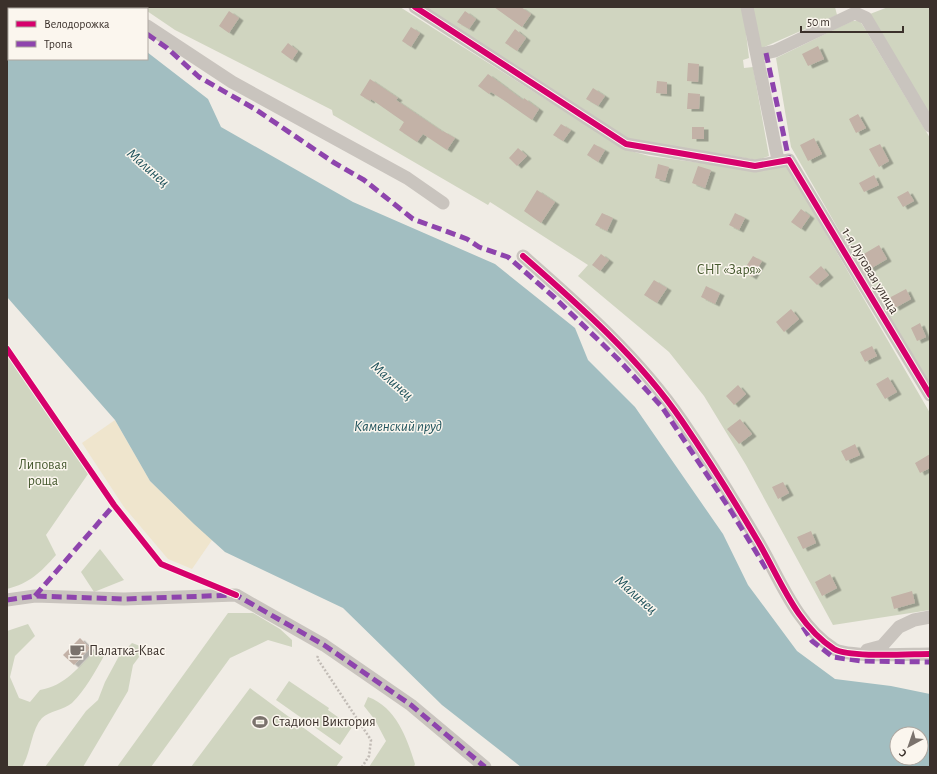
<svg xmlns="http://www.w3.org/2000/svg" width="937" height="774" viewBox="0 0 937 774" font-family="'Alegreya Sans',sans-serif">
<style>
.green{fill:#d0d5c0}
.sand{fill:#efe5cd}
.water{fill:#a2bec1;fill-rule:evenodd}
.building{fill:#c3b2a7;filter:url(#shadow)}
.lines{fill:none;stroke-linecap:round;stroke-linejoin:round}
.path{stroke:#c2bcb6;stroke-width:2.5;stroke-dasharray:2 2;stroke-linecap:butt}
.minor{stroke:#c9c4be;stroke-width:13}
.quiet{stroke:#8e44ad;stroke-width:5;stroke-dasharray:10 5;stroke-linecap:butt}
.cycleway-casing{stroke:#fbf6ee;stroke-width:8}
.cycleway{stroke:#d6006c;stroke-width:6}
.labels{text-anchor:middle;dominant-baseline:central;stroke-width:3;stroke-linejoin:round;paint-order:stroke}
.park-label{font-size:14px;fill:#46592f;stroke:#fbf6ee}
.street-label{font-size:14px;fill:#3b312b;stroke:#fbf6ee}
.poi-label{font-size:14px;fill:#3b312b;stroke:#fbf6ee;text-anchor:start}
.water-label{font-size:15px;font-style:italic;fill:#20535c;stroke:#fbf6ee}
</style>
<defs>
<filter id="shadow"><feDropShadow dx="4.5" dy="2.5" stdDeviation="0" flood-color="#0004"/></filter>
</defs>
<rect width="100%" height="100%" fill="#f0ece5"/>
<path class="green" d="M141 7H400L624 149 649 156 754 170 785 163 930 413V610L833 625 746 465 704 396 669 352 578 276 588 265 490 202 488 205 333 115 332 110 175 30 147 11V9Z
M424 7H743L749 58 743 60 744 68 753 67 769 156 758 160 626 139Z
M751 7H835L837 15 760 49Z
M888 7H930V117L870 14Z
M852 21H860L865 29 930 138V388L791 147 776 58Z
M7 355 88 474 46 535 56 555C40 573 30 583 7 589Z
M100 549 124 580 94 592 81 572Z
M228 613H253L280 629 292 640V647L268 640 230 658 151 767H117Z
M28 624 35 636 15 656 10 677 19 698 30 702 40 690C65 686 79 667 96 649L104 656C95 672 85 690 72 703 64 710 49 711 42 718 31 730 31 753 22 767H7V631Z
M132 643 140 646 139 657 133 665 128 691 83 767H45L86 711 98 700 105 682 119 656Z
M289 681 329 708 328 710 352 727 340 745 276 700Z
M250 688 343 757 336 767H191Z
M368 697C396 707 407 738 415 764L414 767H369L386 741 375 720 364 706Z"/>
<path class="sand" d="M115 420 150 481 212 540 192 569 168 559 124 507 82 443Z"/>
<path class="water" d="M7 7H87L90 9H9V59H147V52L208 99 221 127 353 202 495 264 575 328 588 360 635 407 723 534 748 585 797 651 835 679 891 686 930 694V767H521L442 705 343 608 225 552 194 524 150 481 115 420 7 297ZM897 734H921V758H897Z"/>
<path class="building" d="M494 7H521L531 14 522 27Z
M229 11 239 18 229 33 219 26Z
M465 11 476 19 469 29 457 22Z
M411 27 420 33 411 47 402 41Z
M515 29 526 38 517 51 505 43Z
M288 43 298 51 292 60 281 52Z
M818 46 824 59 808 66 802 54Z
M688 63 699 64 698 82 687 81Z
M488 74 523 100 524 98 539 109 532 120 502 99 491 92 489 94 478 86Z
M370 79 398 98 396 100 443 132V131L455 138 447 150 423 134 417 142 399 130 404 122 371 99 370 101 360 95Z
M657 81 667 82V94L656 93Z
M593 88 605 96 598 106 586 99Z
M688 93 700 94 699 109H687Z
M858 114 866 128 856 133 849 119Z
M561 124 571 130 563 141 553 135Z
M692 127H704V139H692Z
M814 138 822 154 808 161 800 145Z
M594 144 605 150 598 162 587 155Z
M880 144 889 161 879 167 869 149Z
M518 148 527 156 517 166 509 158Z
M658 164 669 167 665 181 655 178Z
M698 166 711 170 705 188 692 183Z
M874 175 879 185 864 192 859 183Z
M537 190 555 202 541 223 524 211Z
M908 191 914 201 903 207 897 197Z
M801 209 810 216 801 229 791 222Z
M602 213 613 218 607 231 595 225Z
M735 213 745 218 739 230 729 225Z
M879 245 887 259 870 269 862 255Z
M601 254 609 260 600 271 592 265Z
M753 256 762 261 752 277 743 271Z
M821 266 829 275 817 285 809 277Z
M654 280 667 288 657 303 644 295Z
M706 286 720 293 715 304 701 297Z
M906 289 911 299 895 308 889 298Z
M791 309 799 319 784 332 776 322Z
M920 323 926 337 917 341 911 328Z
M872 346 877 356 865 362 860 352Z
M888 377 897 392 885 399 876 384Z
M738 385 746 394 734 405 726 396Z
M740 419 752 434 739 444 727 429Z
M855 444 860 455 846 461 841 451Z
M930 454V468L920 473 915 463Z
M783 482 789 493 778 499 772 487Z
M811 531 816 543 803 549 797 537Z
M830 574 837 588 822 596 815 582Z
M912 591 915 603 894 609 891 597Z
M80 638 90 648 74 665 63 655Z"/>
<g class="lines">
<path class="path" d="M318 656 317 658 371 740 369 756 362 767"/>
<path class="minor" d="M119 7 122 9
M415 7 626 144 755 166 789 160 930 395
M747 7 778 160
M147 26 232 82 407 178 443 203
M757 55 775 51 855 13 866 18 930 126
M523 256C580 306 639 358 682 421 708 459 733 499 756 538 779 576 795 624 834 649 849 658 910 654 930 654
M7 600 35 596 124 599 236 595 324 645 411 705 485 767
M867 650 882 646 899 627 914 620 930 617"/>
<path class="quiet" d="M112 7 114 9
M147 34 167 48 199 77 255 109 333 162 364 180 413 219 467 239 479 247 508 257 555 298 618 359 662 407 731 511 767 570
M766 53 789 160
M35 596 114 505
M7 600 35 596 124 599 236 595 324 645 411 705 485 767
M803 627 812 641 833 657 861 661 930 662"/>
<g class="cycleway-casing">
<path id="cycleway" d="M415 7 626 144 755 166 789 160 930 395
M523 256C580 306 639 358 682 421 708 459 733 499 756 538 779 576 795 624 834 649 849 658 910 654 930 654
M7 349 114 505 161 564 236 595"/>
</g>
<use href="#cycleway" class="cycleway"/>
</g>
<defs>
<g id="cafe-bare" transform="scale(1.2)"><path d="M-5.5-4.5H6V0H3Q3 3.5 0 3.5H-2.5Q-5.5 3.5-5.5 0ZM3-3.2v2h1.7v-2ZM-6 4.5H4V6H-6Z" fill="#7a726c" stroke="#fbf6ee" stroke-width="2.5" paint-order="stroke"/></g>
<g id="stadium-bare" transform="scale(1.2)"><path d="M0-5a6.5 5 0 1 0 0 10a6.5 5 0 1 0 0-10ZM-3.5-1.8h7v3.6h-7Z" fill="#7a726c" stroke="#fbf6ee" stroke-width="2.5" paint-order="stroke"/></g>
</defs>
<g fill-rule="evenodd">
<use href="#cafe-bare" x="77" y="651"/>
<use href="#stadium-bare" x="260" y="722"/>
</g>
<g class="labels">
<g class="park-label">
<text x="729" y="270">СНТ «Заря»</text>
<text x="43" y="465">Липовая<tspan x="43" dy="16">роща</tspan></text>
</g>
<g class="street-label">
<text transform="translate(870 271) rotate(59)">1-я Луговая улица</text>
</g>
<g class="poi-label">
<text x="89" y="651">Палатка-Квас</text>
<text x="272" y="722">Стадион Виктория</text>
</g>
<g class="water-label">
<text transform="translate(148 168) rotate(41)">Малинец</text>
<text transform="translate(392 381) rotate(41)">Малинец</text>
<text x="398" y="426">Каменский пруд</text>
<text transform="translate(636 595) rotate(41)">Малинец</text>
</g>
</g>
<rect width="937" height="774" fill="none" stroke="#3b312b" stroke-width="16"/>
<rect x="8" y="8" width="140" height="52" fill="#fbf6ee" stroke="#aea7a0"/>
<rect x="16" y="21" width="20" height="6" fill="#d6006c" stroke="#aea7a0"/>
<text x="44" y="28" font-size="12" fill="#3b312b">Велодорожка</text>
<rect x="16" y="41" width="20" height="6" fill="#8e44ad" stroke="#aea7a0"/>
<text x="44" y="48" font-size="12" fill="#3b312b">Тропа</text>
<g transform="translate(909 746) rotate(220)"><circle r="19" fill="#fbf6ee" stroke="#aea7a0"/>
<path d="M0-3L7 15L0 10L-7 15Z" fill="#7a726c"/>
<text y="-6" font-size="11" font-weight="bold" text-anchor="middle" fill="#3b312b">С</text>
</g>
<path d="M801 26v6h102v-6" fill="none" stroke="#3b312b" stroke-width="2"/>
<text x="807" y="26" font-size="12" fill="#3b312b" stroke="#fbf6ee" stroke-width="3" paint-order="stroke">50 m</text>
</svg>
